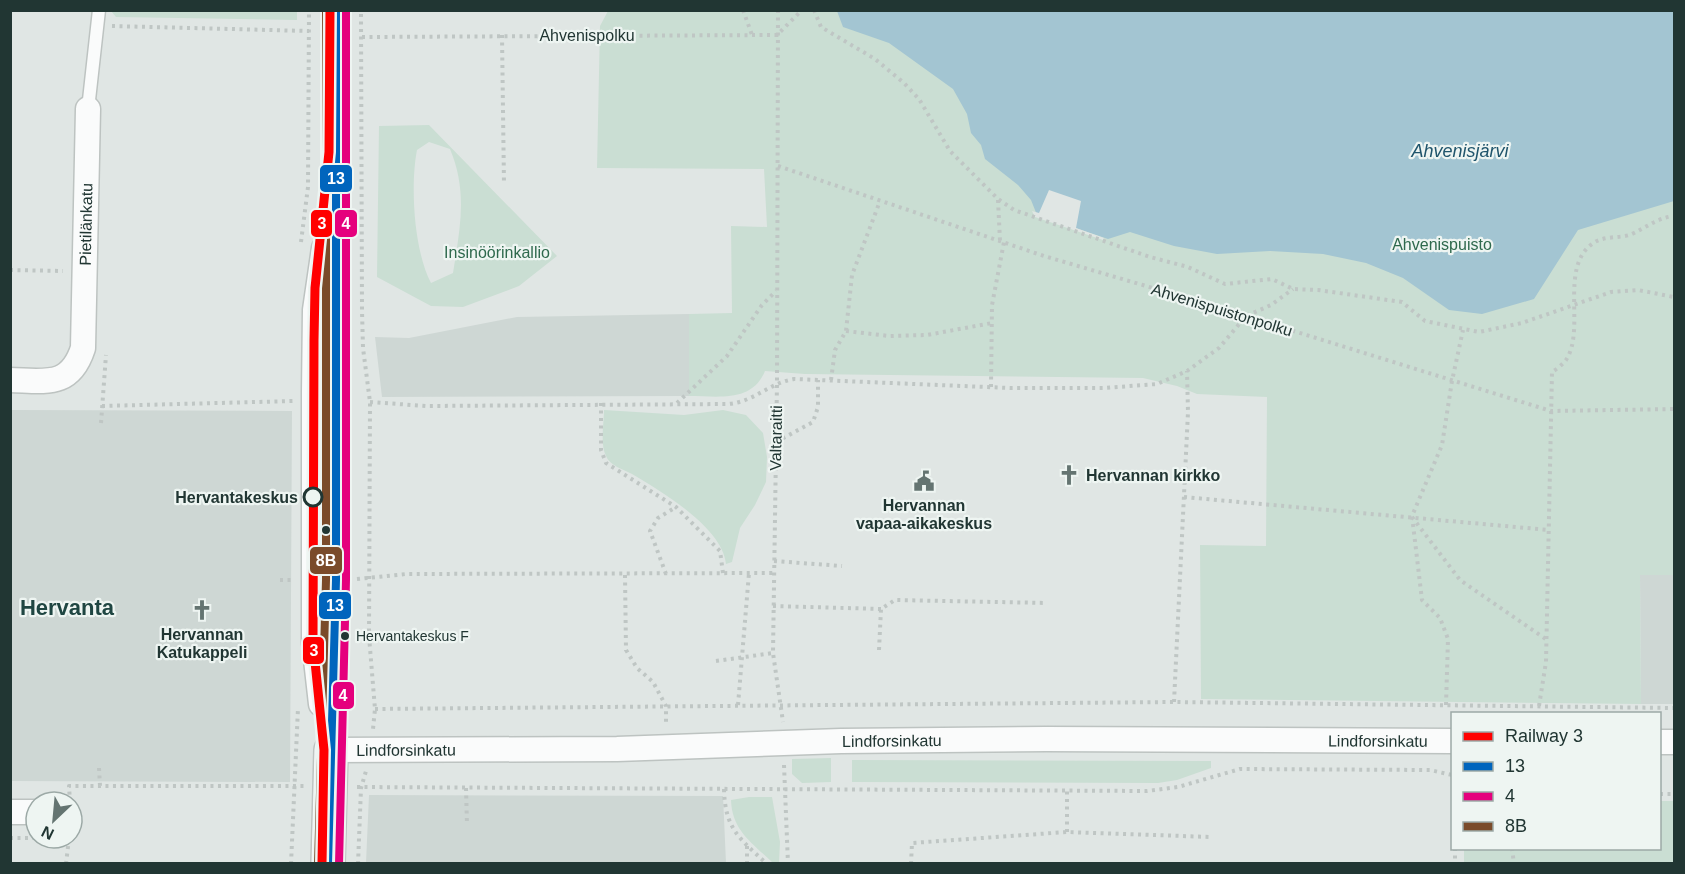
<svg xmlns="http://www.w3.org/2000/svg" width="1685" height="874" viewBox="0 0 1685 874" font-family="Arial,sans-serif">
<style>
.built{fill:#ced7d4}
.green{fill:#caded3;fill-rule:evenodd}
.water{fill:#a3c5d2}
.pier{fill:#e0e6e4}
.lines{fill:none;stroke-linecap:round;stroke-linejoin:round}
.lane-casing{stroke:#bdc3c1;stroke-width:15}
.street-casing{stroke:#bdc3c1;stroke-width:27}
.secondary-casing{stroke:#bdc3c1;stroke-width:36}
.path{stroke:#bfc6c4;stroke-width:4;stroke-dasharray:3 4.5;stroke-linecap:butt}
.lane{stroke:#fafbfb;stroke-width:12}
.street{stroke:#fafbfb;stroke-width:24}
.secondary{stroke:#fafbfb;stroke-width:33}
.bus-1-casing{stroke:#eef5f2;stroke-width:12}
.bus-2-casing{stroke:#eef5f2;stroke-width:12}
.bus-3-casing{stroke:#eef5f2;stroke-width:12}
.bus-1{stroke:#0065bd;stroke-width:8}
.bus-2{stroke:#e5007d;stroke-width:8}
.bus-3{stroke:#7a4b2a;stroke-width:8}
.rail-1-casing{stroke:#eef5f2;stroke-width:14}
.rail-1{stroke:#f00;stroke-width:9}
.stop-dot{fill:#eef5f2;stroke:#213633;stroke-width:3}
.bus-dot{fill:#213633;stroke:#eef5f2;stroke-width:2}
.labels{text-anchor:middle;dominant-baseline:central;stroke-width:4.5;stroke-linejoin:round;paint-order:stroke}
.bus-label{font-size:14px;fill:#213633;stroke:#eef5f2;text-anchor:start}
.street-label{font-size:16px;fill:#213633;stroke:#eef5f2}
.park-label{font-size:16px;fill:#2e694d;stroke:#eef5f2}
.poi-label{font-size:16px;font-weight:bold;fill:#213633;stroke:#eef5f2}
.stop-label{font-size:16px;font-weight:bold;fill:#213633;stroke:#eef5f2;text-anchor:end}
.water-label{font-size:18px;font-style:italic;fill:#20556c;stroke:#eef5f2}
.district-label{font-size:22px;font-weight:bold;fill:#1f4642;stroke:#eef5f2}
.line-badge{stroke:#eef5f2;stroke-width:2}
.badge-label{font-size:16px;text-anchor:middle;font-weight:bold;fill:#fff}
</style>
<rect width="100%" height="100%" fill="#e0e6e4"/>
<path class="built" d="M689 314V396L382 397 375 337 409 338 517 317Z
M11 410 292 411 290 782 11 781Z
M1640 575H1674V704H1641Z
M369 795 723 796 726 863H366Z"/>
<path class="green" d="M111 11H297V20L116 17Z
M608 11H1674V575H1640L1641 704 1201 699 1200 545 1266 546 1267 397 1197 394 1177 386 1143 378 805 374 765 371C752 403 718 396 689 396V314L732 313 731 226 767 227 764 169 597 168 600 26Z
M429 125 557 256 519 286 463 307 431 306 377 277 379 126ZM429 142 450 149C468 192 460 228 453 273L431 283C414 251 410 186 417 150Z
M604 410 684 415 723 410 746 415 763 433 767 457 766 482 755 505 740 528 732 562 726 564C723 528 661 491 632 474 623 469 610 466 606 456 600 445 604 423 604 410Z
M831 758V782L802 783 792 774V759Z
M852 760 1211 761V768L1177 780 1158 783 852 782Z
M749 797H772L780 842 779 863 772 862C751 842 732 830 731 800Z
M1660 801H1674V863H1464V849L1660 848Z"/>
<path class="water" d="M837 11H1674V201L1578 230 1534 299 1482 314 1449 310 1403 278 1366 263 1323 254 1270 251 1217 254 1174 246 1130 232 1108 239 1037 215 1031 200 1018 185 985 159 981 145 971 133 967 114 953 89 889 43 843 27Z"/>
<path class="pier" d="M1049 190 1081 201 1076 228 1104 238 1103 240 1035 217 1032 211 1039 213Z"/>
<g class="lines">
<g class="lane-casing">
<path id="lane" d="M88 109 99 10"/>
</g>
<g class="street-casing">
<g id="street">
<path id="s1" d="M10 380C46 381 70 388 83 348L88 109"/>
<path d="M321 704 314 642V392L315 310 324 248"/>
<path d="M1660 742H1674"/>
<path id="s2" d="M331 750 617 749 841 741 1046 739 1452 741"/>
<path d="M331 750 336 533V10"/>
<path d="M10 812H36"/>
</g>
</g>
<g class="secondary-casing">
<path id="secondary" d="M328 864 331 750"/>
</g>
<path class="path" d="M743 10 752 35
M778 10 777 382 773 653 783 722
M814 10 821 27 875 59 904 83 919 99 950 151 998 199 1014 210 1150 257 1188 267 1225 284 1272 279 1293 289 1318 290 1402 302 1425 321 1479 332 1522 323 1611 292 1638 290 1674 297
M361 14 362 311 363 348 370 402 369 636 375 709 373 729
M112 26 309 31
M502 35 504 185
M362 37 777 35 802 10
M778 166 1044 256 1197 301 1551 411 1674 409
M998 200 1000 241
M301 242 308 187 309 10
M10 270 63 271
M846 331 889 336 927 335 992 323
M831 380 835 350 846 331 852 275 880 201
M991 387 992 305 1004 242
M370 402 426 406 728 404C754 402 769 383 794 379L1010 388H1104L1157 384 1187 371 1219 348 1246 316 1271 305 1293 289
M601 403V450L606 463 676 507 720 551 723 573
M677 403 727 356 762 305 776 291
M102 406 294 401
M101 423 106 355
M776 442 813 422 818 407V380
M1184 497 1549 530
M1412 517 1460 580 1547 640
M774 561 842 566
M666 574 650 531 658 518 676 507
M625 575 626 650 637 668 653 682 666 706V725
M357 579 406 574 773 573
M280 580H293
M773 606 881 609
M879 650 881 609 895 600 1047 603
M716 661 773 653
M1174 702 1188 412 1187 371
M738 705 749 573
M1446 705 1448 639 1440 618 1422 600 1412 516 1442 445 1452 381 1463 330
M1539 706 1546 662 1552 372C1557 369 1563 364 1566 360 1586 330 1559 268 1592 244 1603 235 1620 239 1632 234 1647 227 1657 218 1674 216
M375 709 1174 702 1674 708
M784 765 788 864
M99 768 100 786
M357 787 1147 791 1178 787 1240 769 1430 770 1452 775
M466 788 467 825
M724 789C725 829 739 838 767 864
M1660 794H1674
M70 802 69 786H304
M1067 832V791
M10 838H36
M1455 848V864
M1512 848 1514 864
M66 864 69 838
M291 864 298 708
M358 864 361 788 366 771
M747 864V846
M911 864 912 843 1067 832 1211 837"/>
<use href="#lane" class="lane"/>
<use href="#street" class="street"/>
<use href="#secondary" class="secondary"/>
<g class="bus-1-casing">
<path id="bus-1" d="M328 864 336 580V10"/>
</g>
<g class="bus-2-casing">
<path id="bus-2" d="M339 864 346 580V10"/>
</g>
<g class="bus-3-casing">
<path id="bus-3" d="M318 864 326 580V10"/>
</g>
<use href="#bus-1" class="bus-1"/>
<use href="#bus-2" class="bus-2"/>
<use href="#bus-3" class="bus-3"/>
<g class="rail-1-casing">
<path id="rail-1" d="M322 864 324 750 313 642 314 340 315 288 329 152 330 10"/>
</g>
<use href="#rail-1" class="rail-1"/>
</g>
<defs>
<g id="church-bare" transform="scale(1.62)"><path d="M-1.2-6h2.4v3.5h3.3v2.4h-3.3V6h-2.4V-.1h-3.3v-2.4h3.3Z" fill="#647471" stroke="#eef5f2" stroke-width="2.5" paint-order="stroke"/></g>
<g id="civic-bare" transform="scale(1.62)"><path d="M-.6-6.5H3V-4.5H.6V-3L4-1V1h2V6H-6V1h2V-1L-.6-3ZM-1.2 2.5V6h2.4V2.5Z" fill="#647471" stroke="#eef5f2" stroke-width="2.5" paint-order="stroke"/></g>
</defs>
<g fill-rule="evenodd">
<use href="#church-bare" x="1069" y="475"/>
<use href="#civic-bare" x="924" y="481"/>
<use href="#church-bare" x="202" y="610"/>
</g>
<circle class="stop-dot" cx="313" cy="497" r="9"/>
<g class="bus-dot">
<circle cx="326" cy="530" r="5"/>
<circle cx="345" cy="636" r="5"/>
</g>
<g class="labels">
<g class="bus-label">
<text x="356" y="636">Hervantakeskus F</text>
</g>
<g class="street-label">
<text x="587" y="35">Ahvenispolku</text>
<text stroke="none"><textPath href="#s1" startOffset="213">Pietilänkatu</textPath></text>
<text transform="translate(1222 310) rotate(17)">Ahvenispuistonpolku</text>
<text transform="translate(776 438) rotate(-89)">Valtaraitti</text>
<text stroke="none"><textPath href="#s2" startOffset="561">Lindforsinkatu</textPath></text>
<text stroke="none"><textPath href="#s2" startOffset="1047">Lindforsinkatu</textPath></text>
<text stroke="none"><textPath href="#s2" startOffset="75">Lindforsinkatu</textPath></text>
</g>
<g class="park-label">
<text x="1442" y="244">Ahvenispuisto</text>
<text x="497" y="252">Insinöörinkallio</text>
</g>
<g class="poi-label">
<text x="1086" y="475" text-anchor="start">Hervannan kirkko</text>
<text x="924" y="505">Hervannan<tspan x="924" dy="18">vapaa-aikakeskus</tspan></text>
<text x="202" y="634">Hervannan<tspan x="202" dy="18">Katukappeli</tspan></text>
</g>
<g class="stop-label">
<text x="298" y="497">Hervantakeskus</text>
</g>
<g class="water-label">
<text x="1460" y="151">Ahvenisjärvi</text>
</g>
<g class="district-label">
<text x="67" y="607">Hervanta</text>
</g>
</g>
<g class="line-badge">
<rect x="319" y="164" width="34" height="29" rx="6" fill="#0065bd"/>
<rect x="310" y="209" width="23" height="29" rx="6" fill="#f00"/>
<rect x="334" y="209" width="24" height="29" rx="6" fill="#e5007d"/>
<rect x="309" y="546" width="34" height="29" rx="6" fill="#7a4b2a"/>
<rect x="318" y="591" width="34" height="29" rx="6" fill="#0065bd"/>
<rect x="302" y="636" width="23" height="29" rx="6" fill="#f00"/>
<rect x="332" y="681" width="23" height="29" rx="6" fill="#e5007d"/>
</g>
<g class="badge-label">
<text x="336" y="184">13</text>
<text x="322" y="229">3</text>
<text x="346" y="229">4</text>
<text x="326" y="566">8B</text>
<text x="335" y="611">13</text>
<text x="314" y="656">3</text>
<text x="343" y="701">4</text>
</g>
<rect width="1685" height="874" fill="none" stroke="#213633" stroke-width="24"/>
<rect x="1451" y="712" width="210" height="138" fill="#eef5f2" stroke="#9ca9a6" stroke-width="1.5"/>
<rect x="1463" y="732" width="30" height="9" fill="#ff0000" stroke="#9ca9a6" stroke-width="1.5"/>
<text x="1505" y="742" font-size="18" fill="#213633">Railway 3</text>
<rect x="1463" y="762" width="30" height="9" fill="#0065bd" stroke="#9ca9a6" stroke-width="1.5"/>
<text x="1505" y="772" font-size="18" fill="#213633">13</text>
<rect x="1463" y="792" width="30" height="9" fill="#e5007d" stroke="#9ca9a6" stroke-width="1.5"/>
<text x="1505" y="802" font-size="18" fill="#213633">4</text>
<rect x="1463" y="822" width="30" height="9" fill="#7a4b2a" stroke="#9ca9a6" stroke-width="1.5"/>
<text x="1505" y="832" font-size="18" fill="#213633">8B</text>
<g transform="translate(54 820) rotate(206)"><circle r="28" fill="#eef5f2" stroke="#9ca9a6" stroke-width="1.5"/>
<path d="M0-4.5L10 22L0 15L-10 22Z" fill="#647471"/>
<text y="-9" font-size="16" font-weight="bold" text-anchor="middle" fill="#213633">N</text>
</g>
</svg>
